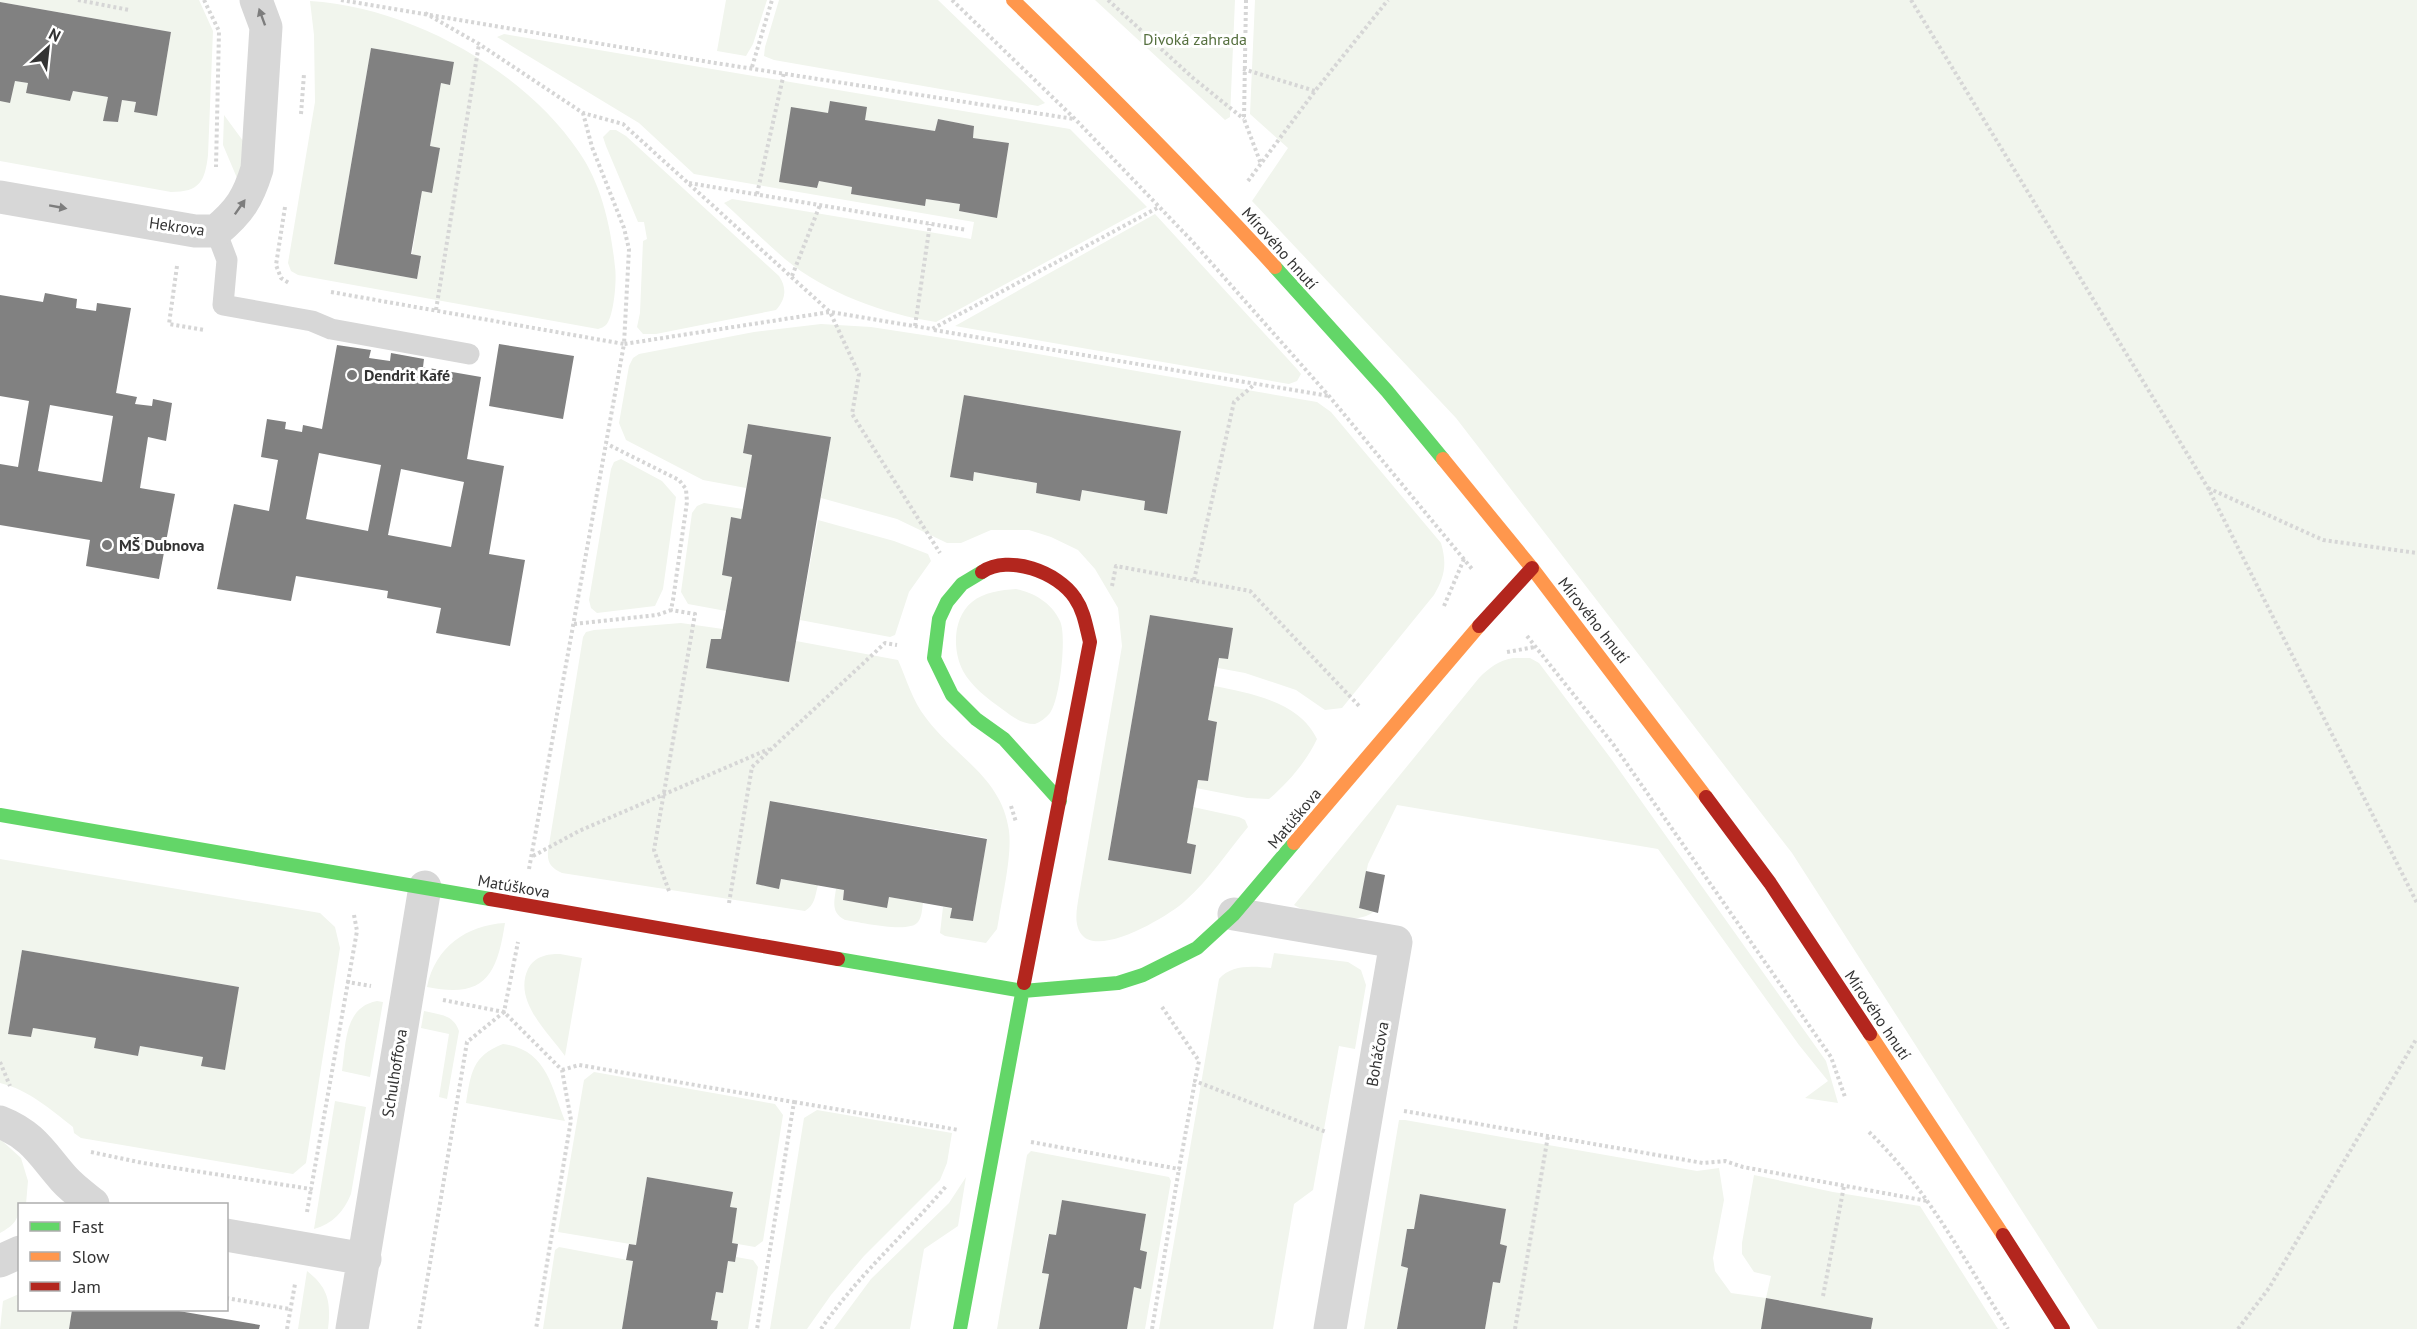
<svg xmlns="http://www.w3.org/2000/svg" width="2417" height="1329" viewBox="0 0 2417 1329" font-family="'PT Sans',sans-serif">
<style>
.green{fill:#f1f5ed;fill-rule:evenodd}
.building{fill:#818181;fill-rule:evenodd}
.lines{fill:none;stroke-linecap:round;stroke-linejoin:round}
.path{stroke:#d6d6d6;stroke-width:4;stroke-dasharray:3 3;stroke-linecap:butt}
.lane{stroke:#d7d7d7;stroke-width:21}
.street{stroke:#d7d7d7;stroke-width:33}
.fast{stroke:#63d668;stroke-width:14}
.slow{stroke:#ff974d;stroke-width:14}
.jam{stroke:#b3261e;stroke-width:14}
.oneway{fill:#7d7d7d}
.poi-dot{fill:#7a7a7a;stroke:#fff;stroke-width:2}
.labels{text-anchor:middle;dominant-baseline:central;stroke-width:6;stroke-linejoin:round;paint-order:stroke}
.park-label{font-size:16px;fill:#56703f;stroke:#fff}
.street-label{font-size:16px;fill:#333;stroke:#fff}
.poi-label{font-size:16px;font-weight:bold;fill:#333;stroke:#fff;text-anchor:start}
</style>
<rect width="100%" height="100%" fill="#fff"/>
<path class="green" d="M0 0H199L213 31 208 155C205 181 200 192 171 192L0 161V101L15 81 28 83 70 101 73 91 108 97 104 121 118 122 122 100 136 102 134 111 157 116 171 32 0 2Z
M726 0H767L753 44 746 56 717 51Z
M779 0H938L1045 103 1038 106 774 60 764 56 765 47Z
M1095 0H1235L1230 117 1225 120Z
M1255 0H2417V1329H2098L1792 853 1456 418 1252 201 1288 148 1250 114Z
M310 1C409 7 523 69 579 152 602 185 611 228 615 267 617 279 614 317 606 325 604 327 601 328 598 329L298 275 291 271 288 263 315 102 314 35ZM371 48 454 62 450 85 441 83 430 146 431 193 422 191 412 254 421 257 417 279 334 264Z
M504 34 1070 129 1147 207 936 322C884 314 826 293 785 259 764 241 744 221 724 203L732 199 971 239 974 222 694 174 639 123 497 37ZM830 101 865 120 935 131 938 119 974 126 973 138 1009 144 996 218 959 211 960 204 926 199 925 206 851 194 852 187 819 181 817 188 779 182 828 113Z
M224 115 249 149 237 178 223 145Z
M610 130H616L626 136 779 276C787 288 786 299 776 310L656 334H643L637 327 640 313 643 241 647 239 644 222H638L606 146 603 137Z
M1155 214 1297 369 1301 374 1297 381 1289 384 955 326Z
M821 324 871 327 956 340 1317 402 1331 412 1441 543C1447 564 1445 576 1434 595L1342 708 1325 710 1296 690 1245 673 1218 668 1219 658 1228 659 1233 628 1150 615 1108 860 1191 874 1196 845 1187 843 1193 807 1239 817 1245 820 1248 827C1228 851 1209 880 1185 901 1169 916 1100 957 1082 935 1073 924 1077 908 1079 895L1122 646 1118 608 1095 569 1078 550 1051 537 1029 530H991L961 543H947L897 519 821 498 831 437 748 424 743 453 752 455 746 488 703 480 626 440 619 423 629 366 633 358 639 354 754 332ZM965 395 1181 431 1167 514 1144 510 1145 501 1082 490 1080 501 1036 493 1037 483 974 472 972 481 950 477Z
M621 459 662 481 676 497 663 589 655 606 597 613 591 608 589 600 611 469 614 462Z
M704 503 743 509 741 519 731 517 723 575 732 577 726 611 688 604 681 592 692 513 697 506Z
M818 520 894 541 928 554 931 561 909 592 895 635 890 637 800 620Z
M1016 589C1034 593 1051 602 1060 621 1067 635 1060 700 1050 713 1046 718 1040 722 1035 724 1021 724 1013 717 1002 709 988 699 971 686 963 671 952 650 953 617 972 602 984 592 1001 590 1016 589Z
M681 623 723 629 721 639H711L707 668 789 682 796 641 898 660C907 680 912 700 926 718 955 757 1002 777 1009 831 1012 854 1003 894 999 918L997 929 986 943 945 936 940 933 943 907 952 908 950 918 973 921 987 838 771 801 756 884 779 888 781 879 818 885C815 896 815 905 805 911L562 873C551 868 547 863 548 851L583 637 586 632 594 630Z
M1513 658H1530L1539 663 1612 760 1826 1061 1838 1103 1805 1098 1828 1081 1799 1045 1658 849 1397 805 1368 864 1359 908 1373 912C1357 926 1311 915 1294 905L1479 678C1490 667 1498 661 1513 658Z
M1214 686C1250 693 1300 702 1317 739 1307 761 1287 784 1269 799L1247 798 1196 788 1198 780 1208 781 1217 722 1208 720Z
M0 859 320 913 335 927 340 948 306 1163 293 1174 81 1138 74 1133 73 1127C50 1109 29 1090 0 1083ZM22 950 239 987 224 1070 201 1066 203 1057 140 1046 138 1056 95 1048 96 1038 33 1028 31 1037 8 1034Z
M836 889 844 890 843 900 887 907 889 897 923 903C922 909 922 917 918 922 909 934 860 922 845 920 831 913 834 902 836 889Z
M505 923C497 975 485 999 427 987 435 947 467 925 505 923Z
M1274 953 1348 962 1361 970 1366 985 1355 1049 1339 1046 1313 1190 1294 1204 1273 1329H1159L1219 979C1231 964 1254 966 1271 968Z
M560 954 582 958 565 1056C548 1032 513 1001 528 969 535 956 547 954 560 954Z
M377 1001 383 1002 370 1077 342 1071C346 1044 344 1007 377 1001Z
M424 1011C440 1015 453 1014 459 1031L447 1099 439 1097 449 1034 421 1028Z
M503 1044C547 1050 551 1086 565 1121L466 1103C471 1073 472 1056 503 1044Z
M594 1072 775 1104 783 1115 763 1241 755 1247 732 1243 730 1207 732 1192 647 1177 636 1245 558 1232 584 1080Z
M335 1101 366 1107 351 1194C344 1211 333 1224 314 1229Z
M817 1110 952 1133 947 1163 940 1180 864 1256 831 1295 807 1329H770L804 1118Z
M1399 1120H1405L1697 1171 1719 1168 1724 1200 1713 1258 1715 1271 1731 1293 1766 1298 1771 1276 1754 1272 1742 1254V1243L1754 1175 1833 1192 1920 1206 1998 1329H1871L1872 1318 1767 1298 1761 1329H1485L1493 1282 1500 1283 1507 1246 1500 1244 1506 1209 1421 1194 1414 1229H1407L1401 1266 1408 1268 1397 1329H1364Z
M0 1139 21 1158 28 1181 26 1204H20C19 1220 13 1226 0 1233Z
M1031 1151 1169 1177 1171 1181 1145 1329H1127L1134 1287 1141 1288 1147 1252 1140 1250 1146 1214 1062 1200 1056 1235 1048 1234 1042 1273 1049 1274 1039 1329H997L1027 1155Z
M966 1177 958 1226 924 1249 910 1329H834L871 1279 949 1203Z
M559 1247 633 1261 622 1329H543L555 1250Z
M736 1257 753 1260 758 1267 748 1329H717L711 1320 716 1292 723 1293 728 1261 735 1262Z
M307 1271C329 1288 331 1303 328 1329H298Z
M19 1294 20 1310H72L69 1329H0L3 1301Z"/>
<path class="building" d="M0 2 171 32 157 116 134 112 136 102 122 100 118 122 103 121 108 97 73 91 70 101 26 93 28 83 15 81 10 103 0 101Z
M371 48 454 62 450 85 441 83 430 146 440 148 432 193 422 191 411 254 421 256 417 279 334 264Z
M830 101 867 107 865 120 935 131 938 119 974 126 973 138 1009 143 997 218 959 211 960 204 926 199 925 206 851 194 852 187 819 181 817 188 779 182 791 107 828 113Z
M45 293 77 299 76 308 96 311 97 303 131 308 116 393 137 397 135 404 152 406 153 399 172 403 166 441 148 437 140 488 175 494 159 579 86 566 90 540 0 525V464L18 467 29 401 0 396V295L43 302ZM50 405 113 416 102 482 38 471Z
M499 344 574 356 563 419 489 406Z
M337 345 371 350 369 358 390 361 391 353 424 359 423 367 481 377 467 459 504 466 489 554 525 560 510 646 436 633 441 608 387 598 388 591 296 576 291 601 217 589 234 504 269 511 278 460 261 457 267 419 286 422 285 429 302 432 303 425 322 429ZM319 453 381 465 368 531 306 519ZM401 469 464 482 451 547 388 535Z
M964 395 1181 431 1167 514 1144 510 1145 501 1082 490 1080 501 1036 493 1037 483 974 472 973 481 950 477Z
M748 424 831 437 789 682 706 668 711 639H721L726 611 732 577 722 575 731 517 741 519 752 455 743 453Z
M1150 615 1233 628 1228 659 1219 658 1208 720 1217 722 1208 781 1198 780 1187 843 1196 845 1191 874 1108 860Z
M770 801 987 839 973 921 950 918 952 908 889 897 887 908 843 900 844 890 781 879 779 889 756 884Z
M1366 871 1385 875 1378 913 1359 908Z
M22 950 239 987 225 1070 201 1066 203 1057 140 1046 138 1056 94 1048 96 1038 33 1028 31 1037 8 1034Z
M647 1177 733 1192 730 1207 737 1208 732 1243 738 1244 735 1262 728 1261 723 1293 716 1292 711 1320 718 1321 717 1329H622L633 1261 626 1260 629 1244 636 1245Z
M1420 1194 1506 1209 1500 1244 1507 1246 1500 1283 1493 1282 1485 1329H1397L1408 1268 1401 1266 1407 1229H1414Z
M1062 1200 1146 1214 1140 1250 1147 1252 1141 1289 1134 1287 1127 1329H1039L1049 1274 1042 1273 1049 1234 1056 1235Z
M1766 1298 1873 1318 1871 1329H1761Z
M72 1310H173L260 1325 259 1329H69Z"/>
<g class="lines">
<path class="path" d="M78 0 129 10
M204 0 219 31 216 167
M341 0 709 62 1074 119
M952 0 1075 119 1191 240 1329 396 1472 569
M1108 0 1193 78 1244 119
M1246 0 1244 119 1261 164
M1911 0 2208 488 2417 903
M425 13 479 44 583 113 623 124 830 312 859 374 852 414 940 553
M752 67 772 0
M1243 69 1315 91
M301 114 304 74
M1248 181 1315 91 1388 0
M689 183 967 230
M757 194 784 73
M285 207 276 265 281 278 289 283
M177 266 169 324 204 330
M792 276 820 205
M331 292 624 344 629 249 624 228 592 147 583 113
M436 310 479 44
M915 326 930 224
M934 330 1329 396
M2208 488 2323 540 2417 553
M1194 580 1234 402 1255 384
M1112 586 1116 566 1250 591 1361 708
M1444 606 1464 559
M574 624 657 615 671 610 673 600 687 502 686 489 679 480 607 444
M1527 636 1613 744 1831 1057 1845 1097
M1507 652 1535 647
M1011 806 1016 822
M533 856 579 831 769 749
M529 869 624 344 830 312 932 329 1159 207
M669 891 654 850 695 614 671 610
M729 903 752 767 885 643 897 645
M354 915 357 931 348 982 371 986
M443 1000 504 1012 518 942
M1162 1007 1199 1061 1195 1081 1326 1132
M0 1062 10 1086
M562 1070 579 1065 794 1102 757 1329
M794 1102 959 1130
M1404 1111 1703 1163 1725 1161 1743 1167 1927 1201
M1869 1132C1927 1188 1965 1261 2008 1329
M1031 1142 1179 1169 1195 1081
M91 1152 143 1163 311 1189 348 982
M307 1212 311 1189
M1823 1296 1844 1186
M226 1298 290 1309
M287 1329 295 1284
M419 1329 467 1042 504 1012 562 1070 571 1120 536 1329
M821 1329C857 1276 906 1234 947 1185
M1152 1329 1179 1169
M1515 1329 1548 1136
M2238 1329 2269 1288 2417 1038"/>
<path class="lane" d="M216 231 227 260 223 305 312 321 331 329 469 354"/>
<path class="street" d="M0 197 195 231H216C240 211 248 198 257 169L266 27 256 0
M1234 914 1396 942 1330 1329
M0 1122C33 1135 42 1154 64 1179 72 1188 83 1196 93 1204
M226 1235 365 1259
M0 1261 20 1252
M352 1329 425 887"/>
<path class="fast" d="M1275 267 1387 391 1443 459
M982 572 962 584 947 602 939 619 934 658 952 695 976 719 1004 739 1060 801
M0 815 490 899
M838 959 1023 991 1118 983 1143 975 1197 948 1234 914 1294 843
M960 1329 1024 983"/>
<path class="slow" d="M1013 0C1103 87 1191 175 1275 267
M1443 459 1532 568 1706 797
M1294 843 1479 626
M1870 1034 2003 1235"/>
<path class="jam" d="M982 572C1009 554 1058 572 1075 598 1084 611 1086 626 1090 642L1024 983
M1479 626 1532 568
M1706 797 1770 883 1870 1034
M490 899 838 959
M2003 1235 2063 1329"/>
</g>
<defs><path id="oneway-solid" d="M-6-.8H1V-3.2L6.5 0L1 3.2V.8H-6Z" transform="scale(1.5)"/></defs>
<g class="oneway">
<use href="#oneway-solid" transform="translate(262 17) rotate(-110)"/>
<use href="#oneway-solid" transform="translate(58 207) rotate(10)"/>
<use href="#oneway-solid" transform="translate(240 207) rotate(-55)"/>
</g>
<g class="poi-dot">
<circle cx="352" cy="375" r="6"/>
<circle cx="107" cy="545" r="6"/>
</g>
<g class="labels">
<g class="park-label">
<text x="1195" y="39">Divoká zahrada</text>
</g>
<g class="street-label">
<text transform="translate(177 226) rotate(8)">Hekrova</text>
<text transform="translate(1280 248) rotate(48)">Mírového hnutí</text>
<text transform="translate(1594 620) rotate(52)">Mírového hnutí</text>
<text transform="translate(1294 818) rotate(-50)">Matúškova</text>
<text transform="translate(514 886) rotate(10)">Matúškova</text>
<text transform="translate(1878 1015) rotate(56)">Mírového hnutí</text>
<text transform="translate(1377 1054) rotate(-80)">Boháčova</text>
<text transform="translate(394 1073) rotate(-81)">Schulhoffova</text>
</g>
<g class="poi-label">
<text x="364" y="375">Dendrit Kafé</text>
<text x="119" y="545">MŠ Dubnova</text>
</g>
</g>
<rect x="18" y="1203" width="210" height="108" fill="#ffffff" stroke="#adadad" stroke-width="1.5"/>
<rect x="30" y="1222" width="30" height="9" fill="#63d668" stroke="#adadad" stroke-width="1.5"/>
<text x="72" y="1233" font-size="18" fill="#333333">Fast</text>
<rect x="30" y="1252" width="30" height="9" fill="#ff974d" stroke="#adadad" stroke-width="1.5"/>
<text x="72" y="1263" font-size="18" fill="#333333">Slow</text>
<rect x="30" y="1282" width="30" height="9" fill="#b3261e" stroke="#adadad" stroke-width="1.5"/>
<text x="72" y="1293" font-size="18" fill="#333333">Jam</text>
<g transform="translate(48 48) rotate(27)" stroke="#ffffff" stroke-width="4.5" paint-order="stroke">
<path d="M0-4.5L10 22L0 15L-10 22Z" fill="#333333"/>
<text y="-9" font-size="16" font-weight="bold" text-anchor="middle" fill="#333333">N</text>
</g>
</svg>
